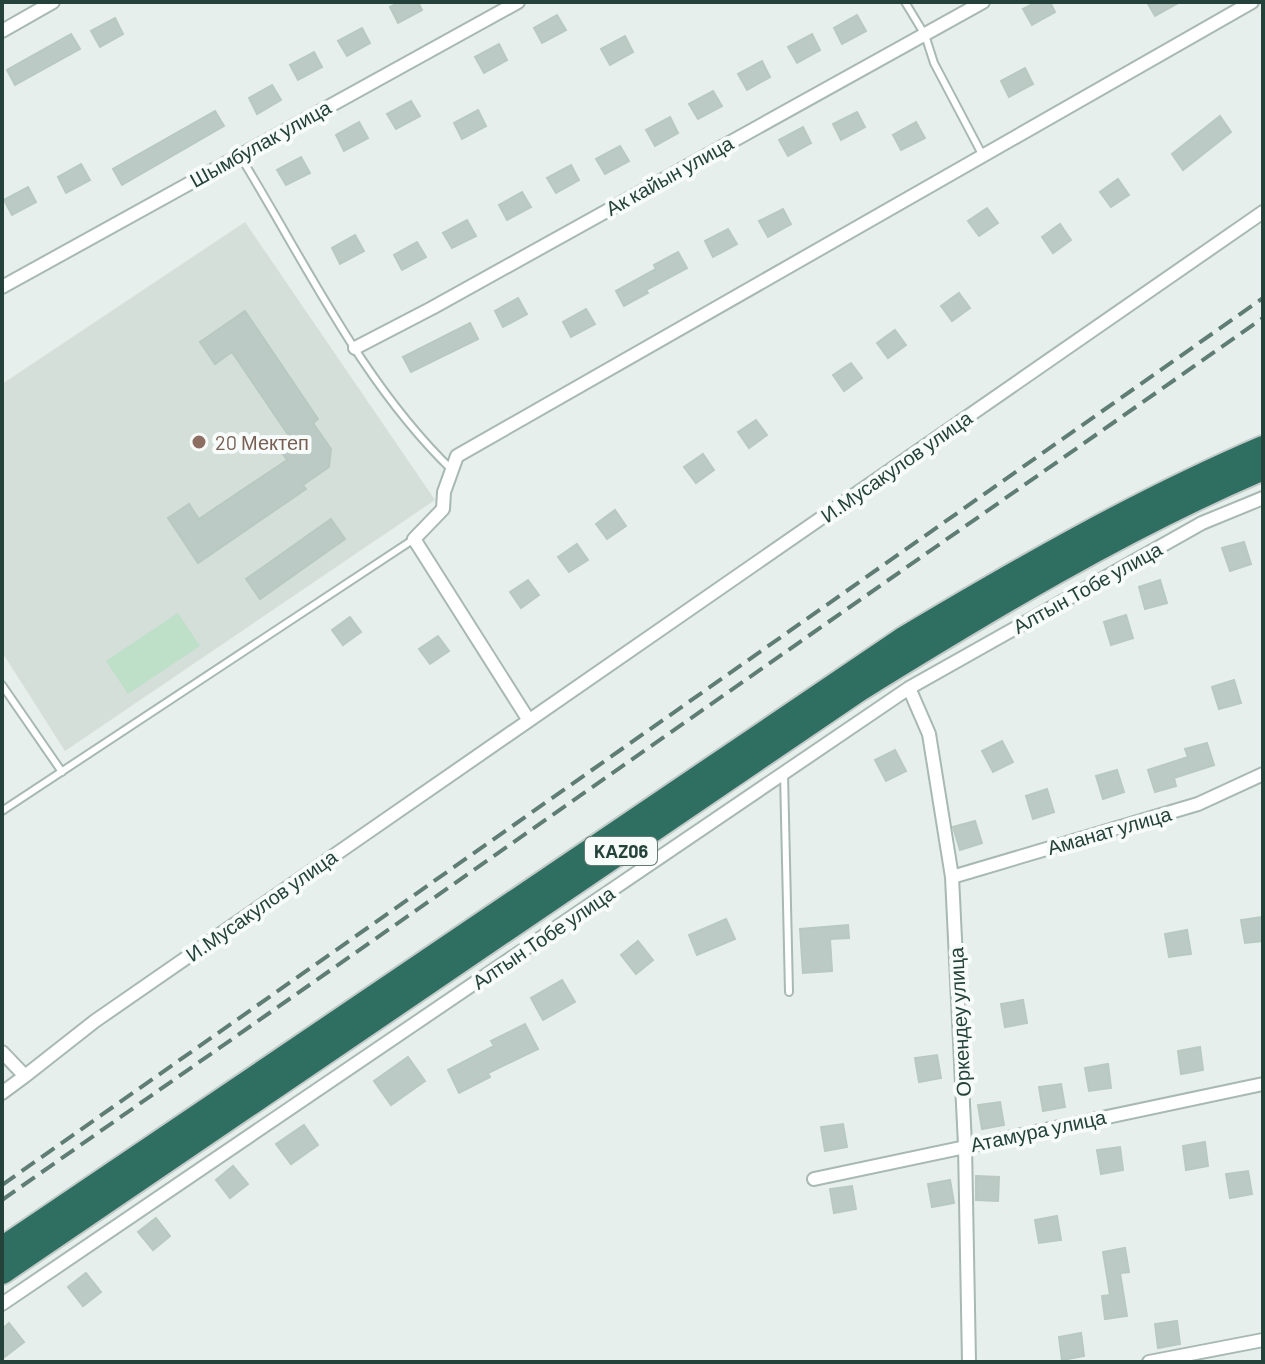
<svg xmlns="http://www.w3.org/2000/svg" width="1265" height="1364" viewBox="0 0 1265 1364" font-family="Barlow,sans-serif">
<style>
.built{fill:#d4dfda}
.green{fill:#bfe0c8}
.building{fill:#bbcac4;stroke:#b8c9c2;stroke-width:2}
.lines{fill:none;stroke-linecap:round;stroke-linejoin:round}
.lane-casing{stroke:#a8b8b2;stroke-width:10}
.street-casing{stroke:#a8b8b2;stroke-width:16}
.highway-casing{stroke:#c2cac8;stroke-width:28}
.lane{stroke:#fff;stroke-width:6}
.street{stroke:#fff;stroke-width:12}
.highway{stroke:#2f6f62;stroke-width:24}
.rail{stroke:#5f7d75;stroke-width:4;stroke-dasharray:16 8;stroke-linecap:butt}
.education-dot{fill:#8d6e63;stroke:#f7fbf9;stroke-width:3}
.labels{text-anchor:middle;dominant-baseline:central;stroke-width:8;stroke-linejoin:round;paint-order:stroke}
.shield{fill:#f7fbf9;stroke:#637a73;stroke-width:2}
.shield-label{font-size:18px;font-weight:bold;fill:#24423a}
.street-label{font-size:20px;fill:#24423a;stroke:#f7fbf9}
.education-label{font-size:20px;fill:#785e54;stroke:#f7fbf9;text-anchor:start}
</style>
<rect width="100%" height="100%" fill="#e6efeb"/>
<path class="built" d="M245 222 435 500 65 751 2 652V384Z"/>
<path class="green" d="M178 613 200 646 128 694 106 661Z"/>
<path class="building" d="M400 2H418L422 10 398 23 390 7Z
M1037 2H1050L1055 12 1032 25 1023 9Z
M1147 2H1180L1155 16Z
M557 15 566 30 542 43 534 28Z
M857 15 866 31 842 44 834 28Z
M115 18 123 34 100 47 91 31Z
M362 28 370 43 347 56 338 41Z
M71 34 80 49 15 85 7 70Z
M812 34 820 50 797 63 788 47Z
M625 36 633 52 610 65 601 49Z
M499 44 507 60 484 73 475 57Z
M314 52 322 67 298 80 290 65Z
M762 61 770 77 747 90 738 74Z
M1025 68 1033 84 1009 97 1001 81Z
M272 85 281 100 257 114 249 98Z
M713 91 722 106 698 119 689 104Z
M411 101 420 116 396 129 387 114Z
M478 110 486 126 462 139 454 123Z
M215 111 224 126 122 185 113 169Z
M857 112 865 127 841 140 833 124Z
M1220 116 1231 132 1183 170 1172 154Z
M670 117 678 133 655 146 646 130Z
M359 122 368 138 344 151 336 135Z
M916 122 925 138 901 150 893 135Z
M803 127 811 143 788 156 779 140Z
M620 146 629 161 605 174 596 159Z
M301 157 310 173 286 185 277 170Z
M81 164 90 180 66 193 58 177Z
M571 165 579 180 556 193 547 178Z
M1118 179 1129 195 1111 207 1100 192Z
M28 187 36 202 12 215 4 200Z
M522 192 531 207 507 220 499 205Z
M987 208 998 223 979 236 968 221Z
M783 209 791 224 768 237 759 221Z
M467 220 476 236 452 248 443 233Z
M1060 224 1071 240 1053 253 1042 237Z
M728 229 737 244 713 257 705 241Z
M355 235 364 251 340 264 332 248Z
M417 242 426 257 402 270 394 255Z
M678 252 687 268 646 290 648 293 624 306 616 291 656 269 654 265Z
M959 293 970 308 952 321 941 306Z
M518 298 527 314 503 327 495 311Z
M586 309 595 324 571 337 563 322Z
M245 311 318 419 313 423 331 449 329 467 303 485 306 489 198 563 168 518 189 504 199 519 287 460 280 450 293 442 232 352 215 364 200 342Z
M470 323 478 339 411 372 403 357Z
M895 330 906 345 888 358 877 343Z
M851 363 862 378 844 391 833 375Z
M756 420 767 435 749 448 738 432Z
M703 454 714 470 696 483 684 467Z
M615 510 626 526 607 539 596 524Z
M331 519 345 539 260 599 246 579Z
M1244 542 1251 564 1230 571 1222 548Z
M577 544 588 560 569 572 558 557Z
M528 580 539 595 521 608 510 592Z
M1160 580 1167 603 1145 609 1139 587Z
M1126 615 1133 638 1111 645 1104 622Z
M350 617 361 632 343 645 332 630Z
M438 636 449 651 430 664 419 649Z
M1234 680 1241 703 1219 709 1212 687Z
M1002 741 1013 762 993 772 982 751Z
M1207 743 1214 765 1174 778 1176 786 1155 792 1148 770 1188 757 1185 749Z
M895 750 906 771 886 781 875 760Z
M1117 770 1124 792 1103 799 1096 776Z
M1047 789 1054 812 1033 819 1026 796Z
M975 821 982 843 960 850 953 827Z
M1263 917V941L1245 943 1241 920Z
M726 919 735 939 697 955 689 935Z
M848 925 849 938 830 939 832 971 803 973 800 929Z
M1187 930 1191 954 1169 957 1165 934Z
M638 941 653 960 636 974 621 955Z
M562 980 575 1002 543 1020 531 998Z
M1023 1000 1027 1023 1005 1027 1001 1004Z
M525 1024 538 1049 488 1073 490 1077 459 1093 448 1070 494 1046 491 1041Z
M1200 1047 1203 1070 1181 1074 1178 1051Z
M937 1055 941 1078 919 1082 915 1058Z
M408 1057 425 1081 391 1105 374 1081Z
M1108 1064 1111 1088 1089 1091 1085 1068Z
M1061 1084 1065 1107 1043 1111 1039 1087Z
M1000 1102 1004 1125 982 1129 978 1105Z
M843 1124 847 1147 825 1151 821 1127Z
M304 1125 318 1145 291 1164 276 1144Z
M1205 1142 1208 1166 1186 1170 1183 1146Z
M1120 1147 1123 1170 1101 1174 1097 1150Z
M233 1166 248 1184 230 1198 216 1180Z
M1248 1171 1252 1194 1230 1198 1226 1174Z
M976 1176 999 1177 998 1201 976 1200Z
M950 1180 954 1203 932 1207 928 1184Z
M852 1186 856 1209 834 1213 830 1189Z
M1057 1216 1061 1240 1039 1243 1035 1220Z
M156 1218 170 1236 153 1250 138 1232Z
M1125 1248 1129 1272 1120 1273 1127 1316 1105 1319 1102 1296 1110 1295 1103 1252Z
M86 1273 101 1292 83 1306 68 1287Z
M1177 1321 1180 1344 1158 1348 1155 1324Z
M9 1323 24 1342 2 1359V1329Z
M1081 1333 1084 1356 1062 1360 1059 1337Z"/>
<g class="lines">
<g class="lane-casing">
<path id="lane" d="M905 2 925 35 934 63 983 156
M240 156C306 263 361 382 452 470
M2 685 62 772
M784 774 789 992
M2 811 414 539"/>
</g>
<g class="street-casing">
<path id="street" d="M2 31 53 2
M2 287 518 2
M355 348 432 308 983 2
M909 688 929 734 952 877 965 1145 969 1362
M528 719 414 539 443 509 444 492 457 456 1252 2
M952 877 1198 804 1263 774
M2 1052 25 1076 95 1021 1263 212
M2 1093 25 1076
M814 1179 1263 1084
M2 1304 909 688 1202 523 1263 498
M1149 1362 1263 1340"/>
</g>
<g class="highway-casing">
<path id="highway" d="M2 1249 905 638C1021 569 1139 501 1263 448
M2 1272 858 690C989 609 1121 529 1263 468"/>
</g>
<use href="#lane" class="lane"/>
<use href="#street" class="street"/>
<use href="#highway" class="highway"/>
<path class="rail" d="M2 1185 1263 298
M2 1200 1263 318"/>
</g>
<circle class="education-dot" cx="199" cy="442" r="8"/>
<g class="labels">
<rect class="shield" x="585" y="837" width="72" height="28" rx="6"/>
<g class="shield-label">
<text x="621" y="851">KАZ06</text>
</g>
<g class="street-label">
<text transform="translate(260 143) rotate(-29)">Шымбулак улица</text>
<text transform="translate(669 175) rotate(-29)">Ак кайын улица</text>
<text transform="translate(896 466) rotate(-35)">И.Мусакулов улица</text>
<text transform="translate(1087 587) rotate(-29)">Алтын Тобе улица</text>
<text transform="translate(1109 830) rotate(-16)">Аманат улица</text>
<text transform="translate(261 905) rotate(-35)">И.Мусакулов улица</text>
<text transform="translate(543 937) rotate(-34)">Алтын Тобе улица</text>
<text transform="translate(959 1022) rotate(-93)">Оркендеу улица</text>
<text transform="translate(1038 1130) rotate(-12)">Атамура улица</text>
</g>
<g class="education-label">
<text x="215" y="442">20 Мектеп</text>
</g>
</g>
<rect width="1265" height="1364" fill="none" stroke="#24423a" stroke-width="8"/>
</svg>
